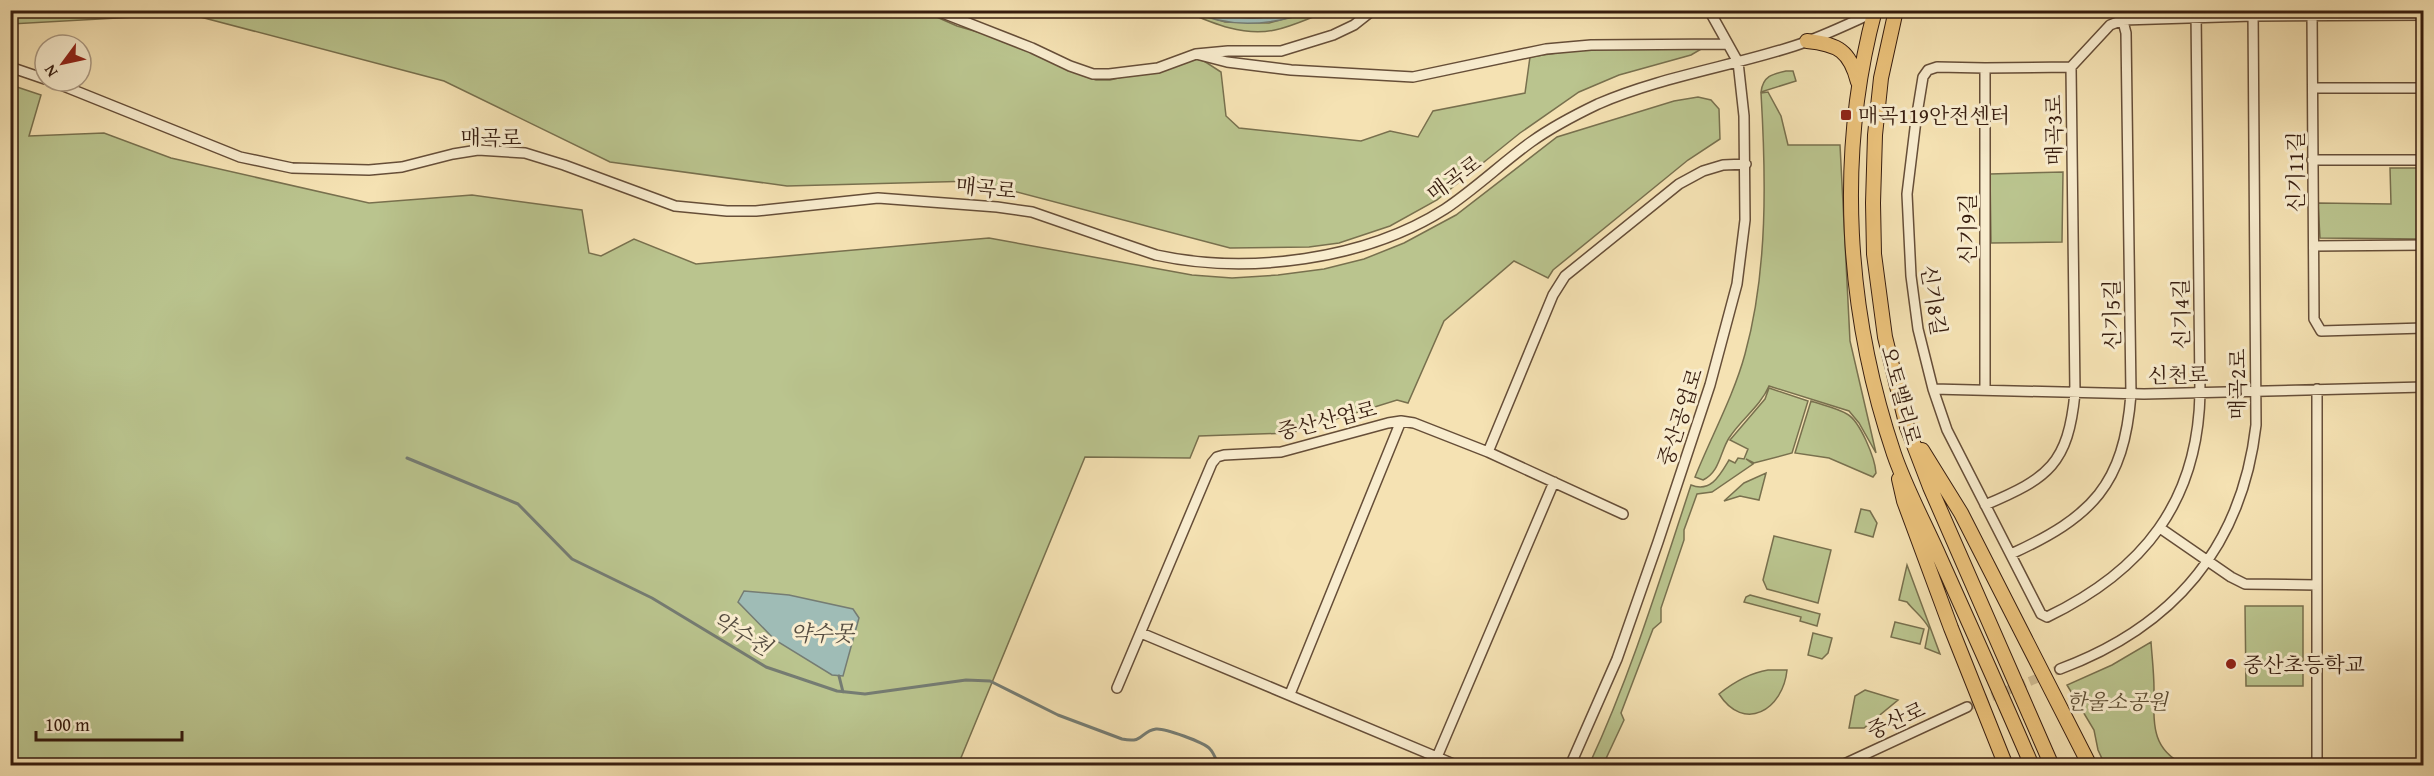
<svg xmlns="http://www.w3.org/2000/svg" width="2434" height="776" viewBox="0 0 2434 776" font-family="'Gentium Book Plus','Noto Serif KR',serif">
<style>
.green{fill:#bac48e;stroke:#78704e;stroke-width:1.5}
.water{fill:#9fbcb6;stroke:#757c73;stroke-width:1.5}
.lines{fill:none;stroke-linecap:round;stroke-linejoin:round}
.stream{stroke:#757c73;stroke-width:3}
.minor-tunnel{stroke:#cfbb92;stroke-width:9;stroke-dasharray:9 4.5;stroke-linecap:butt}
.minor-casing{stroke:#664e38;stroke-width:12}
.highway-casing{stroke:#371d0f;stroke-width:16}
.minor{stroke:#f8ecce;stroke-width:9}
.highway{stroke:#eac17a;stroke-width:14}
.poi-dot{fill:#8f2418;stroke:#f8ecce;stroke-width:2}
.labels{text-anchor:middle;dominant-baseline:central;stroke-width:6;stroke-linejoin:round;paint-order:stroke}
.poi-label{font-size:21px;fill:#371d0f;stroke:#f8ecce;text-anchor:start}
.street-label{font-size:21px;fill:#371d0f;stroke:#f8ecce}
.park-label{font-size:21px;font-style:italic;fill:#5e4f35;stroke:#f8ecce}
.water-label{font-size:22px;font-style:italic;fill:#564d41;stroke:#f8ecce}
</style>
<rect width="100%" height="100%" fill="#f5e2b3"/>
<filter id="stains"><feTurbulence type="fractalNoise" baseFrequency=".00333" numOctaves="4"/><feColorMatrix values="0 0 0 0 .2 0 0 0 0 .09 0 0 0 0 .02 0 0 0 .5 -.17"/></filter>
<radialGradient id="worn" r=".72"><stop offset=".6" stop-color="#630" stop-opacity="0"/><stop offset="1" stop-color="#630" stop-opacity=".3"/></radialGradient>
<path class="green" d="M11 10 923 11 957 26 1002 39 1084 76 1096 80H1110L1197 59 1204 61 1221 72 1226 116 1239 128 1361 141 1390 131 1418 137 1433 111 1525 93 1530 57 1590 48H1703L1691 55 1619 75 1579 92 1520 133 1437 200 1390 226 1339 243 1309 247 1230 248 975 181 787 186 610 162 444 81 189 14 11 24Z
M1184 11H1192L1225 22 1269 23 1313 11H1329C1311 17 1294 26 1275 30 1244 37 1212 23 1184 11Z
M1211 11 1251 15 1296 11C1268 21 1240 19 1211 11Z
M1786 71H1793L1796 81 1761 92C1763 76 1772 74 1786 71Z
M11 85 41 95 29 136 104 133 171 158 369 203 472 195 582 210 589 253 601 256 634 239 696 264 989 238 1192 275 1232 278 1278 275 1324 269 1364 259 1404 243 1456 215 1557 137 1674 101 1698 97 1711 100 1719 109 1720 139 1688 160 1553 270 1548 278 1514 261 1444 321 1408 403 1397 400 1291 433 1199 436 1190 458 1085 457 958 765 11 766Z
M1768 92 1781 116 1788 145H1840L1850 341 1876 453 1859 423 1849 411 1769 386C1760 407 1741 419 1729 438 1720 452 1720 472 1703 480L1695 477C1711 437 1734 395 1745 354 1768 271 1766 177 1761 93Z
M2390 168H2423V239L2320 238 2318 203 2391 204Z
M2063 172 2062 242 1991 243 1990 174Z
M1769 388 1808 401 1792 453 1754 463 1746 459 1753 464 1712 492 1697 494 1684 530V540L1661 608V622L1653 629 1621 713 1624 720 1603 765H1589C1631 675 1660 579 1691 485 1711 493 1720 475 1729 460L1735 463 1738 458 1744 459 1748 449 1730 440 1765 399Z
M1811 401C1822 405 1837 408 1847 414 1860 421 1875 458 1876 473L1873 477 1829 458 1795 453Z
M1766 473 1759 500 1740 496 1724 501 1744 483Z
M1861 509 1870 511 1877 523 1873 537 1855 532Z
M1774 536 1831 550 1818 603 1767 589 1763 580Z
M1907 565 1940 654 1925 648 1929 628C1923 617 1914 611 1907 602L1899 600Z
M1750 595 1820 614 1817 626 1800 621 1801 617 1744 602 1746 597Z
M2245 606H2303V686H2246Z
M1895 622 1924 629 1920 644 1891 637Z
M1813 633 1832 638 1828 653 1822 659 1808 655Z
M2151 642C2152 657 2154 673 2154 689 2154 722 2150 749 2185 765H2105L2098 750 2094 730 2067 685 2112 665Z
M1768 670H1787C1783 710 1744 733 1719 694 1734 682 1749 673 1768 670Z
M1865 690 1898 700 1864 728H1849L1855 696Z"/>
<path class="water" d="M1192 11C1213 10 1232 18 1253 18 1274 18 1292 10 1313 11 1273 25 1231 30 1192 11Z
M744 591 789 595 853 609 859 618 843 676 832 675 775 640 738 602Z"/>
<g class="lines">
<path class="stream" d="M407 458 518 504 572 559 652 598 766 667 837 691 865 694 966 680 990 681 1058 715 1122 739C1145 744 1140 731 1156 729 1164 728 1204 742 1210 749 1214 753 1216 760 1219 766
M839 676 843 692"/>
<path class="minor-tunnel" d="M1967 707 2060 669"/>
<g class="minor-casing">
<path id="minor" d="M935 10 1032 48 1070 66 1093 74H1109L1158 68 1196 54 1228 51H1281L1333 35 1354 25 1373 10
M2312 12 2314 319 2321 331 2424 328
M1196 54 1227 62 1291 70 1413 77 1546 49 1591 45 1728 44
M10 67 45 79
M2071 67 1985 68 1937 67 1928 70 1923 77 1916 120 1907 194 1911 276 1918 329 1933 389 1947 430 2041 614 2047 617C2143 571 2198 502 2200 393L2196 10
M1985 68V390
M51 81 240 157 292 168 369 170 402 167 453 154 478 150 525 153 564 165 675 206 727 211H756L878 198 997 207 1032 212 1156 255C1248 275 1365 260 1445 209 1475 189 1502 163 1531 142 1552 127 1575 115 1598 104 1660 77 1729 67 1794 46 1822 37 1850 23 1877 11
M2313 88H2424
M2312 160H2424
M2314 246 2424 245
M1933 389 2144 394 2424 387
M2317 389V766
M1488 452 1553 295 1565 276 1679 184 1703 171 1723 165 1746 164
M1985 505C2049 478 2068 464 2075 393L2071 67 2110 25 2123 20 2253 16 2424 15
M2160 528 2231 577 2245 584 2317 585
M2011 554C2092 517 2124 485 2131 394L2126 33 2120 10
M1141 633 1458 766
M2060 669C2173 627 2242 547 2256 425L2253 10
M1117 688 1212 463 1217 457 1224 455 1281 452 1388 423 1401 421 1414 423 1488 452 1623 514
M1290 694 1401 421
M1437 757 1554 482
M1570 766 1617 659 1658 542 1710 385 1737 284 1745 220 1744 116 1738 62 1709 10
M1840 766 1967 707"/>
</g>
<g class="highway-casing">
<path id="highway" d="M1875 10C1836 155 1846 312 1894 454 1906 489 1925 524 1940 558 1971 627 2002 696 2032 766
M1896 10 1881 78 1875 135 1873 203 1874 254 1885 337 1907 427 1930 487 2052 766
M1807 41C1838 44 1850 51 1858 82
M1922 450 1961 513 2090 766
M1899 479 1904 501 1951 628 2006 766"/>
</g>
<use href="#minor" class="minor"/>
<use href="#highway" class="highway"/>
</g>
<g class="poi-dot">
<rect x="1840" y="109" width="12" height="12" rx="3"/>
<circle cx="2231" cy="664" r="6"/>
</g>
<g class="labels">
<g class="poi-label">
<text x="1858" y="115">매곡119안전센터</text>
<text x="2243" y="664">중산초등학교</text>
</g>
<g class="street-label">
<text transform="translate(2054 130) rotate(-91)">매곡3로</text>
<text x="491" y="137">매곡로</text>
<text transform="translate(2295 172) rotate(-90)">신기11길</text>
<text transform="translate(1454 178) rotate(-36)">매곡로</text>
<text transform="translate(986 188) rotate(6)">매곡로</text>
<text transform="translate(1967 229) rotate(-90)">신기9길</text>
<text transform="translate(1934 300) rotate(81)">신기8길</text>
<text transform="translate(2181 314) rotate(-91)">신기4길</text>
<text transform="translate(2112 315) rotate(-91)">신기5길</text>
<text transform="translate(2178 375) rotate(-1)">신천로</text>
<text transform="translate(2237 384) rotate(-90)">매곡2로</text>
<text transform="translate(1901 395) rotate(75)">오토밸리로</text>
<text transform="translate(1680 417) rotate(-72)">중산공업로</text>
<text transform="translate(1327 420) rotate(-14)">중산산업로</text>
<text transform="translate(1896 720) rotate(-24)">중산로</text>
</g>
<g class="park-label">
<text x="2117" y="701">한울소공원</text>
</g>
<g class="water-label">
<text transform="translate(742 633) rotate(31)">약수천</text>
<text x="822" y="633">약수못</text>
</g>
</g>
<rect width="2434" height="776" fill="none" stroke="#f5e2b3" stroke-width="36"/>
<rect x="12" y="12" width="2410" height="752" fill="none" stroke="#371d0f" stroke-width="3"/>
<rect x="18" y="18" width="2398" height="740" fill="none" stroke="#371d0f" stroke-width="1.5"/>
<g transform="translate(63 63) rotate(237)"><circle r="28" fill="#f8ecce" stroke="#ab9982" stroke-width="1.5"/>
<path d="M0-4.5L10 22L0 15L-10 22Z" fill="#8f2418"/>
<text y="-9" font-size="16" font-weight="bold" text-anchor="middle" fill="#371d0f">N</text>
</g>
<path d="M36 731v9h146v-9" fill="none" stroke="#371d0f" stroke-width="3"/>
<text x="45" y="731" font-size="18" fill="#371d0f" stroke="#f8ecce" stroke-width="4.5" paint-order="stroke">100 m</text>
<rect width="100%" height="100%" filter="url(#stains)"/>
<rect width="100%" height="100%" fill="url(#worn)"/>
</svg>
